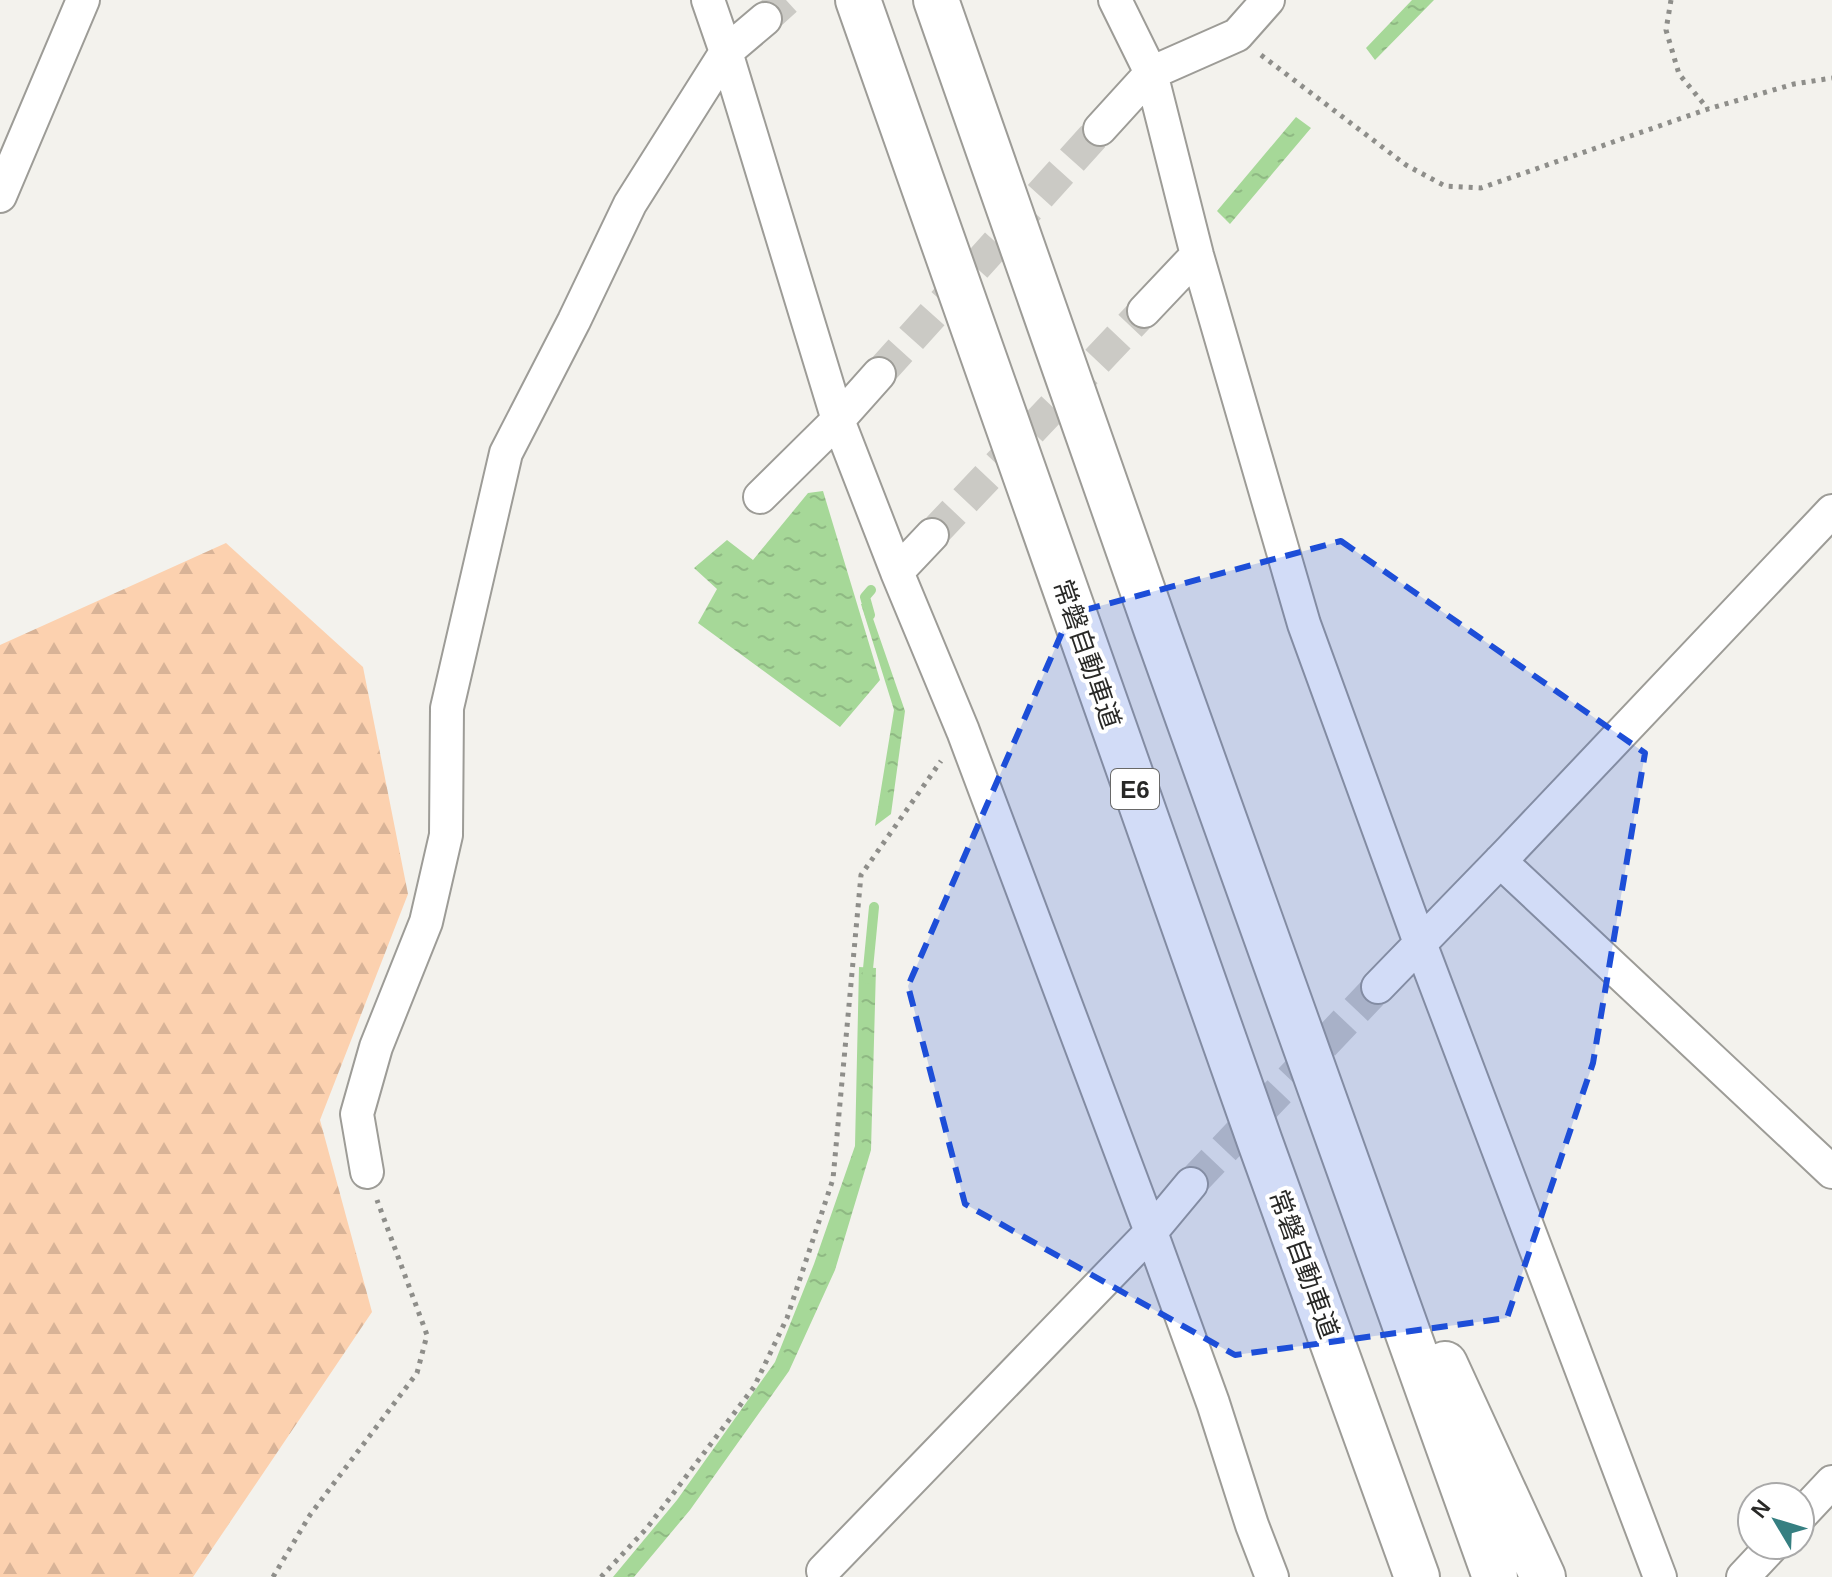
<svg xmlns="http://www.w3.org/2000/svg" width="1832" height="1577" viewBox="0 0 1832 1577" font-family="Helvetica,'Noto Sans JP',sans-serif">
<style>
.forest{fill:url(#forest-firs)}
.water{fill:url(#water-ripples)}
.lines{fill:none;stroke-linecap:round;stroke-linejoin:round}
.stream{stroke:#a6d898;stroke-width:10}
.minor-tunnel{stroke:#cbcac5;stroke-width:32;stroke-dasharray:32 16;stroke-linecap:butt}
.minor-casing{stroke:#9d9c97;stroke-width:36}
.highway-casing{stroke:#9d9c97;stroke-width:48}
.path{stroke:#8e8e8a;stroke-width:5;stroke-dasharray:4 6;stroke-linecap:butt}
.minor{stroke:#fff;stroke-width:32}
.highway{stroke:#fff;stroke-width:44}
.marked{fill:#1d4ed8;fill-opacity:0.2;stroke:#1d4ed8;stroke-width:6;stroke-dasharray:16 10;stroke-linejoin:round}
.labels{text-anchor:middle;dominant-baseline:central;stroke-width:8;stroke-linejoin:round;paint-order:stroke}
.shield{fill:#fff;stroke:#696968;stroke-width:2}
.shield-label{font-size:24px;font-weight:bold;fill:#292927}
.street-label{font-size:26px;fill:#292927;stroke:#fff}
</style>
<defs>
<pattern id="forest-firs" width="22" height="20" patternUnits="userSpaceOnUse" patternTransform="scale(2)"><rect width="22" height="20" fill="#fcd1af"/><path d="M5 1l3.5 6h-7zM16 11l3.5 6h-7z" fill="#d8b397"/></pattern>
<pattern id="water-ripples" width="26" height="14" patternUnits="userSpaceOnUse" patternTransform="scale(2)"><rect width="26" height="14" fill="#a6d898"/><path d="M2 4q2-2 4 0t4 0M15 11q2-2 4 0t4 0" fill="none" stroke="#8fb983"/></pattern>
</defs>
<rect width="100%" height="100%" fill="#f3f2ed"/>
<path class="forest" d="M226 543 363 667 408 894 320 1120 372 1312 193 1577H0V645Z"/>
<path class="water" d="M1412 0H1434L1375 60 1366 48Z
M1296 117 1311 128 1230 224 1217 211Z
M823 491 880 680 840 727 698 623 717 589 694 568 727 540 753 560 808 493Z
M861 604H868L905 711 891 814 875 826 894 710Z
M859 967 876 968 871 1150 835 1270 789 1371 690 1510 634 1577H613L677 1500 775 1362 814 1264 855 1146Z"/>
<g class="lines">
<path class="stream" d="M870 615 865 597 871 590
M867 979 874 907"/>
<path class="minor-tunnel" d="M765 19 786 0
M879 374 1100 129
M932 535 1144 311
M1191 1184 1378 987"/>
<g class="minor-casing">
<path id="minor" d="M708 0 726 52 838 420 897 572 963 731 1151 1232 1213 1403 1252 1525 1272 1577
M1115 0 1151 73 1197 255 1304 624 1420 943 1660 1577
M1100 129 1151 73 1237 35 1268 0
M0 196 83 0
M1144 311 1197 255
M760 497 838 420 879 374
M897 572 932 535
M1500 861 1832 1172
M1378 987 1508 853 1832 511
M367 1172 357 1114 376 1047 426 922 446 835 447 708 506 453 574 321 630 204 726 52 765 19
M1800 1516 1832 1482
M823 1571 1151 1232 1191 1184
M1743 1577 1773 1545"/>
</g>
<g class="highway-casing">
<path id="highway" d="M858 0 1260 1142 1417 1577
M936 0C1119 527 1305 1052 1495 1577
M1445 1364 1543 1577"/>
</g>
<path class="path" d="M1671 0 1666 30 1679 74 1708 109
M1261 55 1406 165 1445 186 1481 188 1708 109 1794 84 1832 78
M273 1577 310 1515 417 1373 427 1335 377 1200
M601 1577 647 1528 754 1387 787 1318 833 1179 861 875 941 761"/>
<use href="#minor" class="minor"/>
<use href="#highway" class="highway"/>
</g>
<path class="marked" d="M1341 541 1645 753 1593 1063 1507 1318 1235 1355 965 1204 908 986 1070 614Z"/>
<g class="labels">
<rect class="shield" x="1111" y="769" width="48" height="40" rx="6"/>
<g class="shield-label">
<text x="1135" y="789">E6</text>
</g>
<g class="street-label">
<text transform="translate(1087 654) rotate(71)">常磐自動車道</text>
<text transform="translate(1304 1264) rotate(70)">常磐自動車道</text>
</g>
</g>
<g transform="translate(1776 1521) rotate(308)"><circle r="38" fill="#ffffff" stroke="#a9a9a9" stroke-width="2"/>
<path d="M0-6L14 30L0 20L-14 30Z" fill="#367f81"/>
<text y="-12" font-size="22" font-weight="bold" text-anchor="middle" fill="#292927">N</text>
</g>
</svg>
